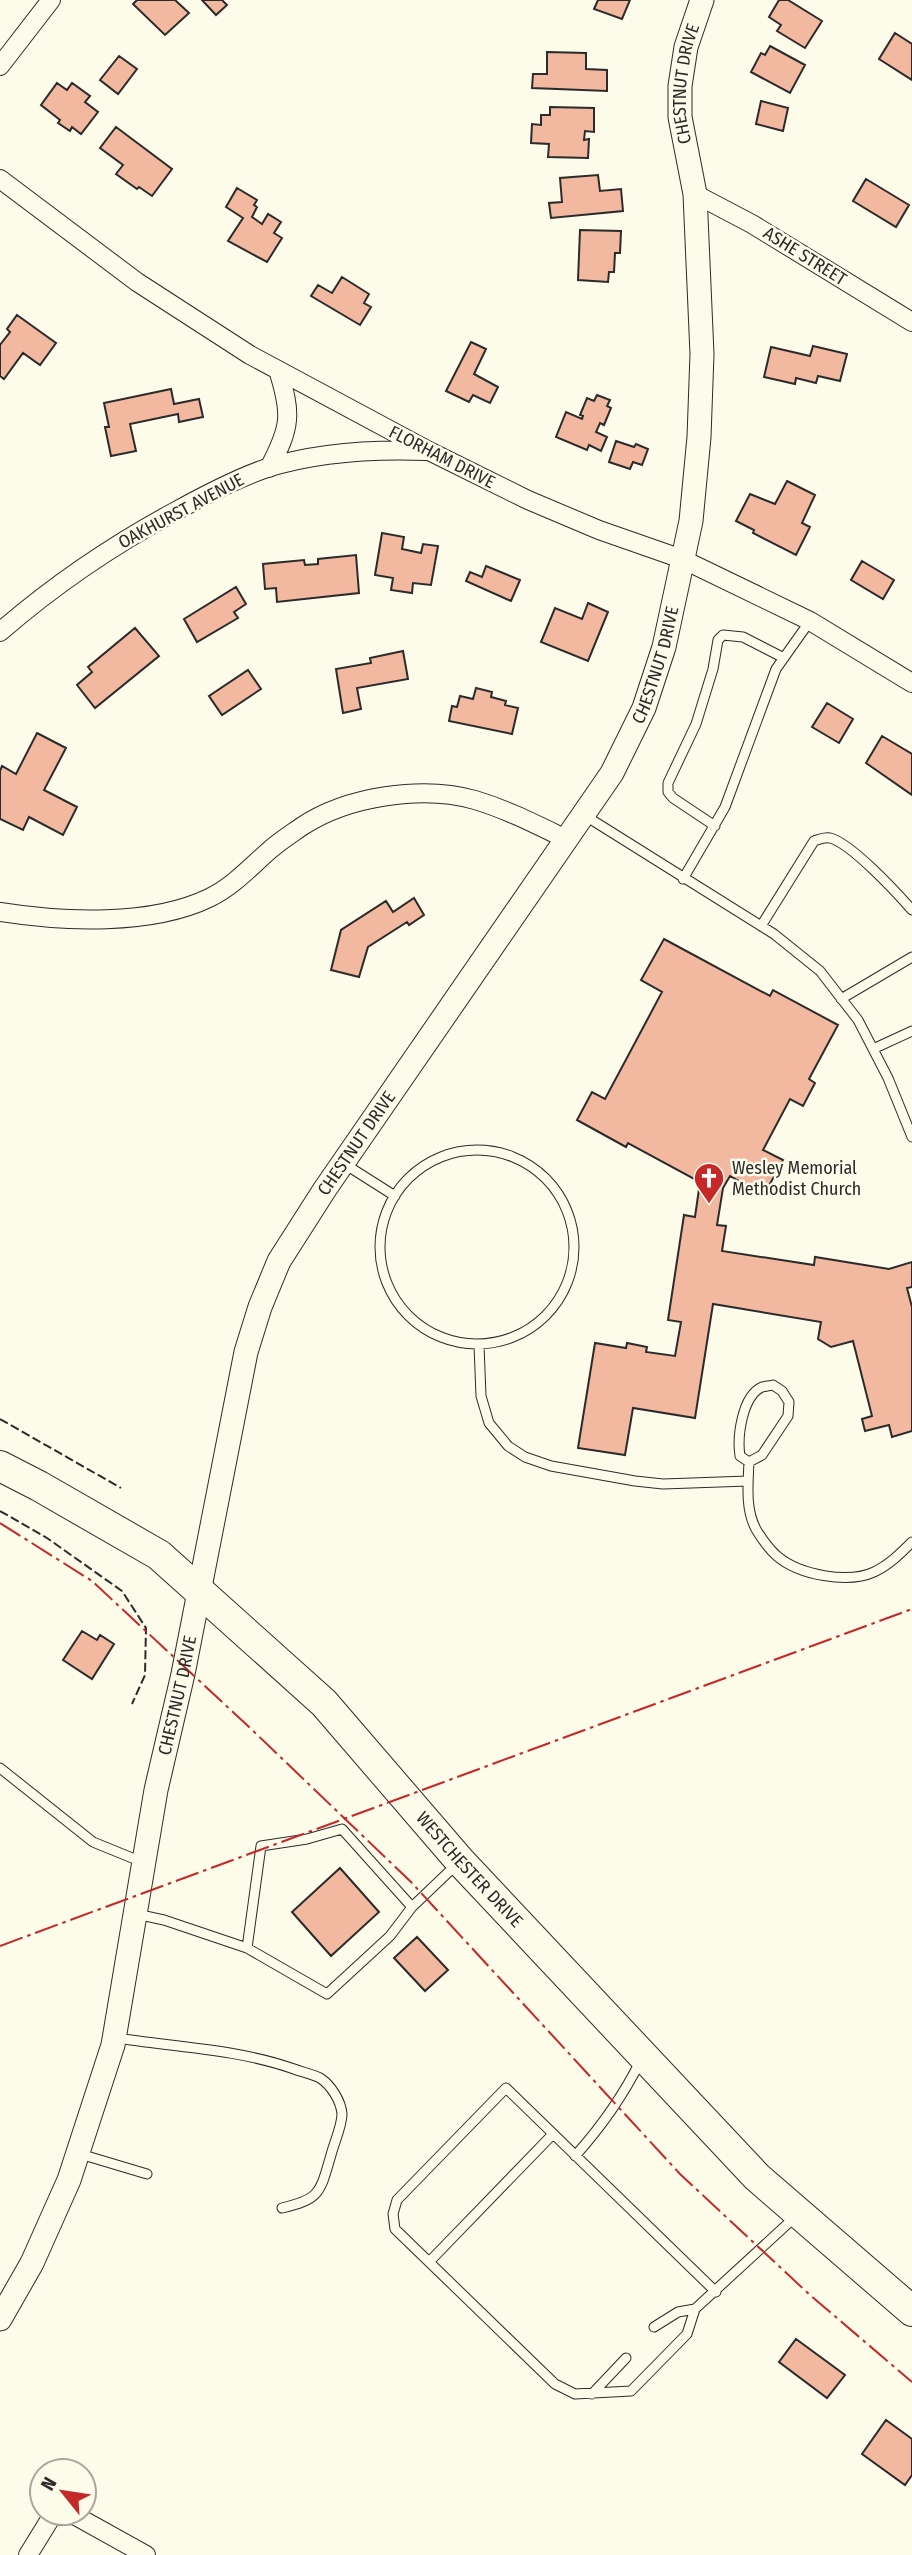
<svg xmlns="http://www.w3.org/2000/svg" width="912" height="2555" viewBox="0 0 912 2555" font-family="'Fira Sans Condensed',sans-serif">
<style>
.building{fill:#f2b8a0;stroke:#2b2b2b;stroke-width:2}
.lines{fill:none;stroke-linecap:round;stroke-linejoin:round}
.service-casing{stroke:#2b2b2b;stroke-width:11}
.minor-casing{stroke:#2b2b2b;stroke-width:20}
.tertiary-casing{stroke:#2b2b2b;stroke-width:25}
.primary-casing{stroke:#2b2b2b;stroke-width:32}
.service{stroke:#fdfbea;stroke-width:9}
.minor{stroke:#fdfbea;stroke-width:18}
.tertiary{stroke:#fdfbea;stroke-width:23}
.primary{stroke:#fdfbea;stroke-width:30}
.fence{stroke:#2b2b2b;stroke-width:2;stroke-dasharray:9 3.5;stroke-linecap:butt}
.power{stroke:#c62828;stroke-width:2;stroke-dasharray:24 5 3.5 5;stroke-linecap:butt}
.labels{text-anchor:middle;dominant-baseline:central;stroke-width:5;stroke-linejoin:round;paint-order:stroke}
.street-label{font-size:18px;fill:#2b2b2b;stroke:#fdfbea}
.poi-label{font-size:18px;fill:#2b2b2b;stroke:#fdfbea;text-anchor:start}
</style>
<rect width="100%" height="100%" fill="#fdfbea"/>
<path class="building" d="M137 0H175L189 13 165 35 133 4Z
M202 0H222L227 5 216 15Z
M598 0H630L622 19 594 9Z
M779 0H788L822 21 805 48 777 31 781 25 769 17Z
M895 33 912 44V80L879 59Z
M770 46 805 65 790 93 751 72 761 53 765 55Z
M547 52 586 53V69L607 70V91L532 88 533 74H547Z
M119 56 137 69 118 94 100 80Z
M57 83 67 90 72 83 90 96 85 102 98 112 81 134 72 127 70 131 58 123 60 120 41 105Z
M761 101 788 108 783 131 756 124Z
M550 107 594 108V132L585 131 584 140 589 139 588 158 548 157 549 144 531 143 532 124 541 125V115H550Z
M116 127 172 169 152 196 139 187 137 189 116 174 123 165 100 148Z
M598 175 600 191 621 189 623 211 551 218 549 203 562 202 560 178Z
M866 179 909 205 896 227 853 201Z
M237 188 257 200 254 205 257 207 252 217 262 224 268 214 281 222 274 233 282 238 267 262 228 241 243 218 226 207Z
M580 230 621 231 620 253H615L614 272H609L608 282 578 280Z
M342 277 369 294 364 303 371 307 360 325 311 296 318 285 332 293Z
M17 315 56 343 40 365 23 353 4 379 0 376V345L10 332 7 329Z
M471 342 486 349 474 374 498 387 490 403 473 395 469 402 446 391Z
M813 346 847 354 840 381 818 376 816 383 796 378 795 384 764 377 771 347 810 356Z
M171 389 174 404 199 399 203 417 179 422 178 414 130 424 136 451 111 456 105 427H109L104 403Z
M597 395 610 400 607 406 611 408 604 425 600 423 596 432 607 437 601 451 589 445 587 450 556 437 566 412 582 419 583 416 580 415 587 398 594 401Z
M616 441 634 447 636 444 648 449 642 465 633 462 630 469 609 462Z
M787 481 815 495 802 523 810 527 796 555 753 533 754 530 736 521 750 494 775 504Z
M382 533 404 537 402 549 421 553 423 544 438 546 431 585 413 583 412 593 391 590 393 578 375 575Z
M356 555 359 593 277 602 276 588 265 589 263 564 304 560 305 565 318 564V559Z
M862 561 894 580 883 599 851 580Z
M486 566 520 580 511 601 466 581 470 572 482 577Z
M236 587 246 604 234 612 238 618 197 642 184 619Z
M588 603 608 612 588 661 541 642 555 608 582 619Z
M135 628 159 656 95 708 77 685 92 672 88 667Z
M403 651 408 679 357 688 361 709 343 713 336 669 371 663 370 658Z
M248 670 261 689 222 715 209 696Z
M476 688 492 692 491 697 506 701 505 705 518 708 512 734 449 721 452 706 457 707 460 696 473 699Z
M827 703 853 719 839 743 812 727Z
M37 733 66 748 44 790 77 807 63 835 29 817 23 830 0 819V771L2 766 16 774Z
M882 736 912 754V795L866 763Z
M414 898 424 915 409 925 407 922 368 947 359 977 331 970 341 930 386 901 393 912Z
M664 939 770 996 773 990 838 1025 809 1079 815 1083 803 1106 790 1099 763 1150 783 1160 764 1195 730 1176 723 1188 717 1225 726 1226 722 1251 814 1265 815 1257 889 1269 912 1262V1287L907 1288 912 1307V1431L892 1437 889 1425 865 1431 862 1419 872 1416 853 1341 831 1347 818 1339 821 1322 713 1304 695 1418 633 1408 625 1455 578 1448 595 1343 626 1348 627 1343 647 1347 646 1352 675 1356 681 1322 668 1320 684 1215 695 1217 700 1182 628 1143 626 1147 577 1120 592 1092 605 1099 662 992 641 980Z
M82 1631 97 1640 100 1635 114 1644 92 1679 63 1660Z
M340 1868 379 1912 331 1956 292 1912Z
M417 1937 448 1970 425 1991 394 1958Z
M796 2339 845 2375 827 2398 779 2362Z
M886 2420 912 2439V2475L905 2485 862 2454Z"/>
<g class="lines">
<g class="service-casing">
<path id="service" d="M584 815 774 934 820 971 858 1020 888 1078 912 1137
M715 826 673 798 668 792V783L696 724 713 669 718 640 723 635 743 637 784 658
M683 879 725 807 776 669 810 621
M761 926 814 841C820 839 824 837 830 838 851 843 897 893 912 910
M841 999 912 957
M873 1049 912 1031
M380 1247a97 97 0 1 1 194 0a97 97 0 1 1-194 0Z
M343 1163 395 1196
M479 1345 481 1396 489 1423 508 1446 525 1457 551 1466 635 1481 663 1484 748 1481
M773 1385 782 1391 789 1402 788 1416 762 1455 749 1462 740 1456C737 1437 742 1396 762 1387 765 1386 769 1386 773 1385Z
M749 1462C748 1484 745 1511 757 1531 762 1539 770 1550 777 1556 799 1575 848 1584 874 1572 889 1565 901 1553 912 1542
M0 1768 93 1842 142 1862
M136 1914 164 1920 247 1948 327 1994 390 1936 412 1907 457 1864
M247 1948 261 1846 307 1839 342 1829 412 1907
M116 2038C176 2047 237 2049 294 2069 302 2072 312 2074 320 2078 331 2085 341 2101 342 2114 342 2126 334 2143 331 2155 320 2192 321 2199 282 2208
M80 2154 147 2174
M575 2156C602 2126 623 2096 641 2060
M429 2262 553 2134
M695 2309 687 2334 631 2391 575 2394 555 2384 395 2229 393 2214 397 2200 506 2088 716 2292
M654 2327 678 2312 695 2309 795 2217
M592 2394 626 2358"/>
</g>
<g class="minor-casing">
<path id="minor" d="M0 66 51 0
M0 179 137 282 250 355 429 451 528 500 599 530 682 559 810 621 912 683
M695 194 752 224 912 322
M269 468C291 427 292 414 278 370
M0 632C54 585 113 545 176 511 205 495 235 479 267 468 318 452 373 449 426 451
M0 912C63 922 151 926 209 898 234 886 251 866 271 849 280 841 291 834 301 827 347 796 423 785 475 800 508 810 537 825 568 840
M28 2555 52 2516 74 2515 146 2555"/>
</g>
<g class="tertiary-casing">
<g id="tertiary">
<path id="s1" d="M0 2319 32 2263 69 2180 113 2045 156 1790 183 1674 246 1352 260 1307 279 1261 325 1189 612 773 644 708 664 647 691 521 699 437 702 354 695 194 680 117V86L686 47 702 0"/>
</g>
</g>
<g class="primary-casing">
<g id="primary">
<path id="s2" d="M0 1466 39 1486 159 1555 324 1703 460 1861 757 2177 912 2311"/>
</g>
</g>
<use href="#service" class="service"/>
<use href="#minor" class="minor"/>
<use href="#tertiary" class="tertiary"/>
<use href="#primary" class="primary"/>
<path class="fence" d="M0 1419 121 1488
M0 1511 47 1538 122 1591 146 1628 145 1675 132 1704"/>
<path class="power" d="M0 1523 92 1581 248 1726 411 1882 680 2174 810 2295 912 2382
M0 1946 912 1609"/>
</g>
<defs>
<g id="church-pin" transform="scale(1.575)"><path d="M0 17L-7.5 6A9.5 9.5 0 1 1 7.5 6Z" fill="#c62828" stroke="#fdfbea"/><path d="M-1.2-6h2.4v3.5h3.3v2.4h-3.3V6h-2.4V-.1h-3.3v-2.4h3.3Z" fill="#fff"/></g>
</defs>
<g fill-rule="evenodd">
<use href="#church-pin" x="709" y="1178"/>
</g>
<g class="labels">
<g class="street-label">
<text stroke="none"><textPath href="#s1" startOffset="2396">CHESTNUT DRIVE</textPath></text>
<text transform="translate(805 256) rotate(32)">ASHE STREET</text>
<text transform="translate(442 457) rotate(27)">FLORHAM DRIVE</text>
<text transform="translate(181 511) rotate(-28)">OAKHURST AVENUE</text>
<text stroke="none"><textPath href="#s1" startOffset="1808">CHESTNUT DRIVE</textPath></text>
<text stroke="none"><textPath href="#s1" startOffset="1241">CHESTNUT DRIVE</textPath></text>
<text stroke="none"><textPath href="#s1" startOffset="653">CHESTNUT DRIVE</textPath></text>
<text stroke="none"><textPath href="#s2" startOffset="625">WESTCHESTER DRIVE</textPath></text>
</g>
<g class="poi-label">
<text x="732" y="1168">Wesley Memorial<tspan x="732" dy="21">Methodist Church</tspan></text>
</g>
</g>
<g transform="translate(63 2492) rotate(300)"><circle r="33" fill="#fdfbea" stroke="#a9a89e" stroke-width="2"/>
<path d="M0-5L12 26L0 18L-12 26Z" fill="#c62828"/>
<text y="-10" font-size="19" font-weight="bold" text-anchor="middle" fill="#2b2b2b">N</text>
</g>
</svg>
